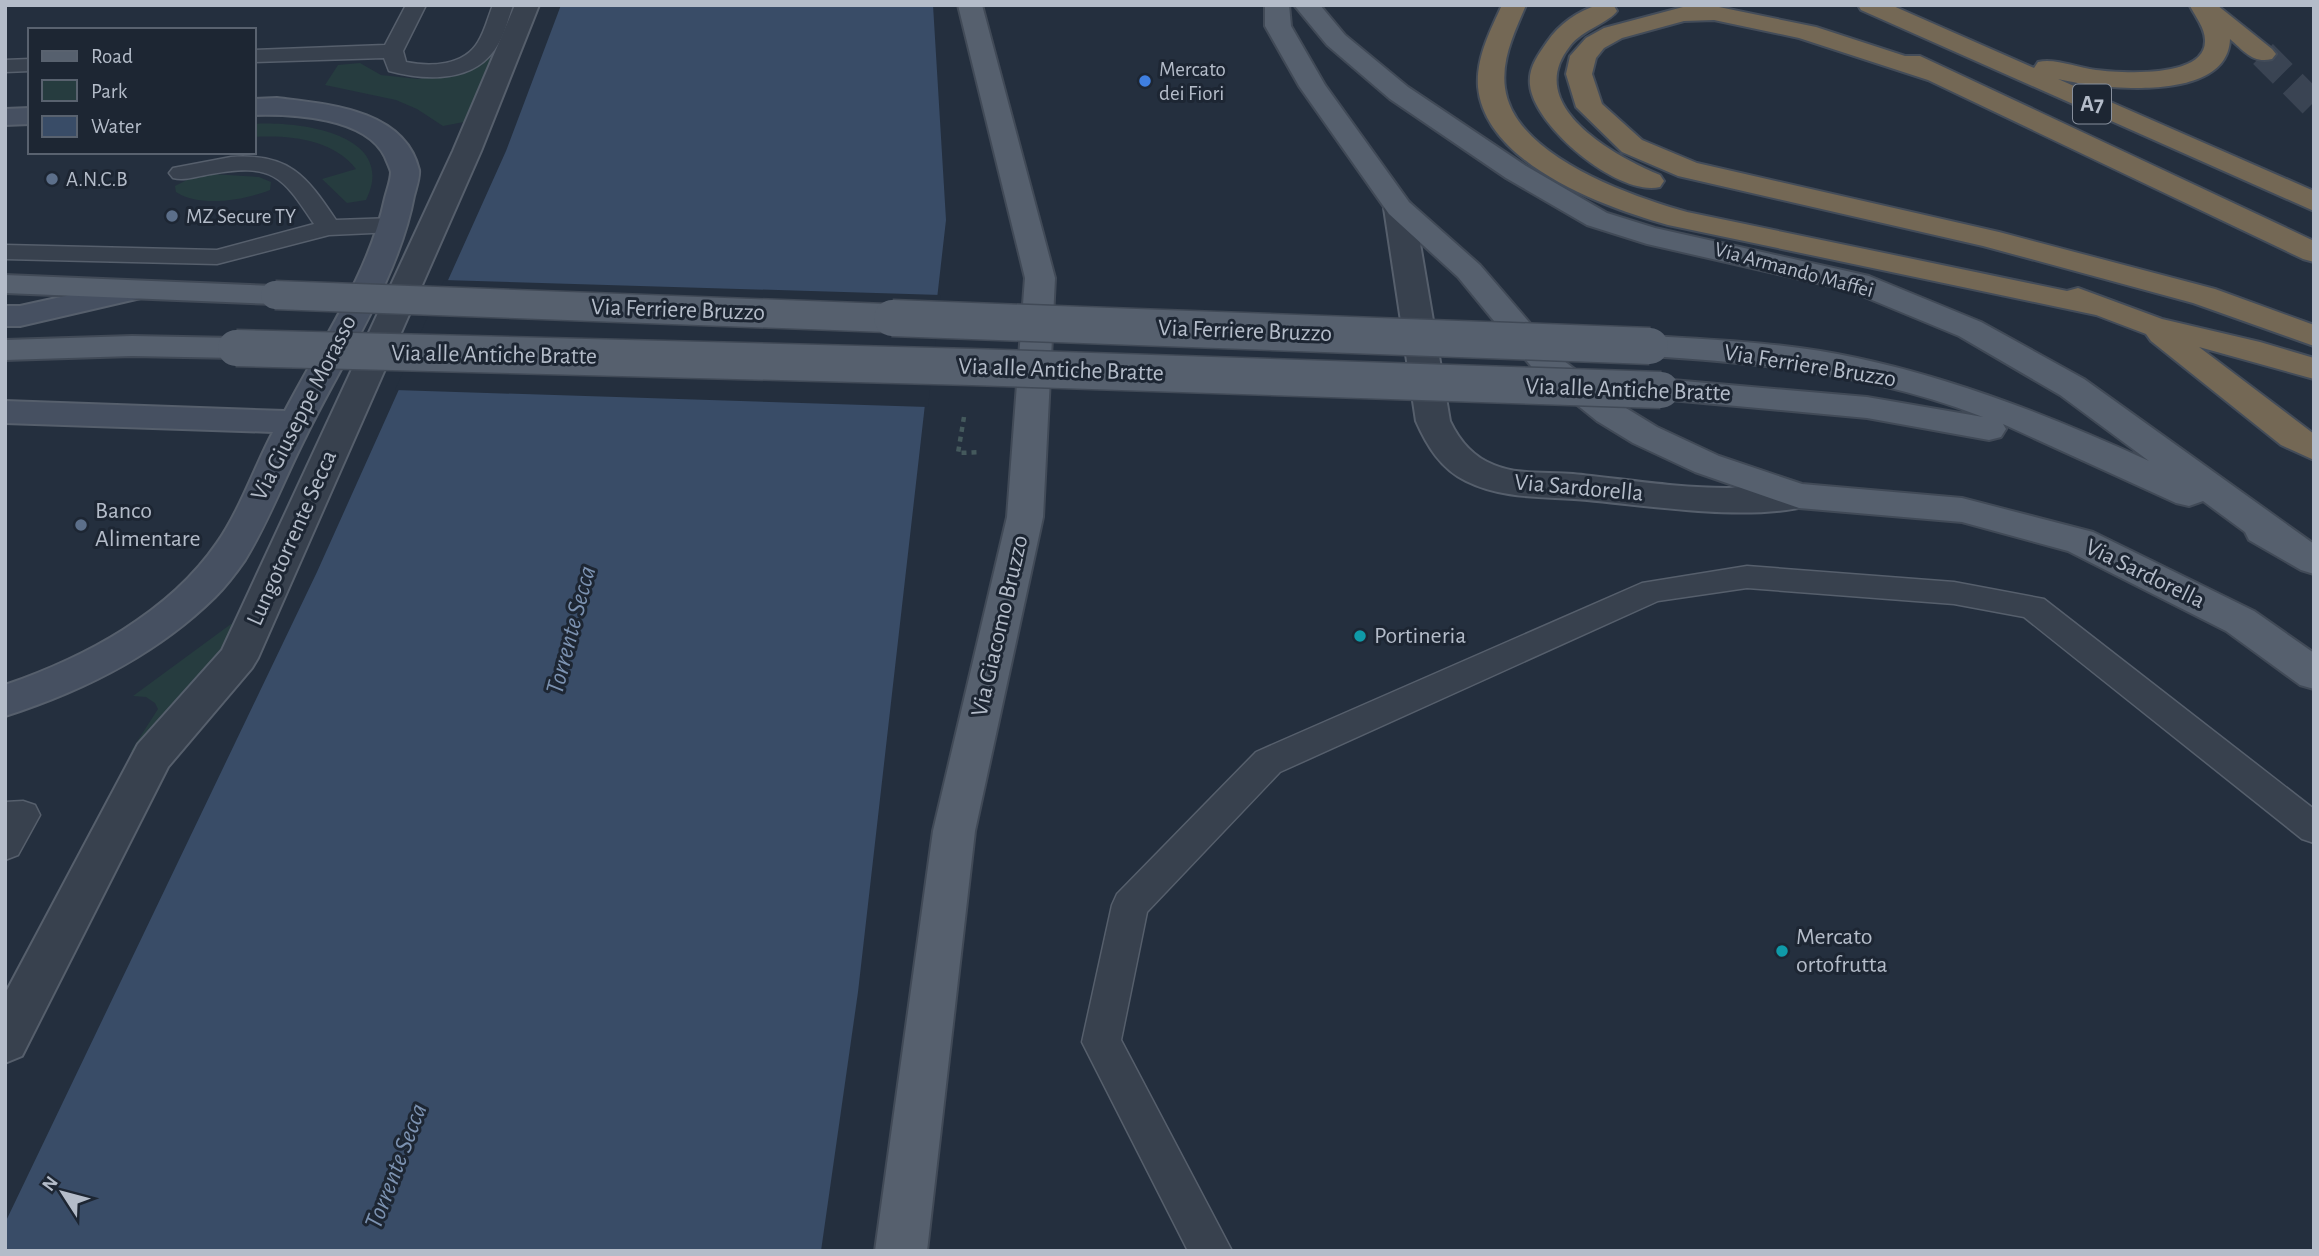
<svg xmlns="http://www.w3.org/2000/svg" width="2319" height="1256" viewBox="0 0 2319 1256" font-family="'Alegreya Sans',sans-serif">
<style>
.green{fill:#263c3f}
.water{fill:#394c67}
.pier{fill:#242f3e}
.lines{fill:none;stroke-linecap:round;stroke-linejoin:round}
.motorway-tunnel{stroke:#3a4453;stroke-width:28;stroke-dasharray:28 14;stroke-linecap:butt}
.service-casing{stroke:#565f6c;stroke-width:3}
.pedestrian-casing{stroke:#565f6c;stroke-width:4}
.minor-casing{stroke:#565f6c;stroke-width:4}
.secondary-casing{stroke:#565f6c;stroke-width:4}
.primary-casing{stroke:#414a57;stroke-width:4}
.motorway-casing{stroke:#434c59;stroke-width:4}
.path{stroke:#44595c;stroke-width:4.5;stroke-dasharray:5 5;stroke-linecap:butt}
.service{fill:#38414e;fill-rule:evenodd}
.pedestrian{fill:#38414e;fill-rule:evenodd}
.minor{fill:#38414e;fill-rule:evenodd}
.secondary{fill:#465061;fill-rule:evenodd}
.primary{fill:#56606e;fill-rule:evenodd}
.motorway{fill:#746855;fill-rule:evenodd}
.primary-bridge-far1-casing{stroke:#414a57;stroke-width:31;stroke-linecap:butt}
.primary-bridge-casing{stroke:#414a57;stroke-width:39;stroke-linecap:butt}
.primary-bridge-far1{stroke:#56606e;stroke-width:28}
.primary-bridge{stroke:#56606e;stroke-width:36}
.shop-dot{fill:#3f7fe0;stroke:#1d2633;stroke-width:2.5}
.service-dot{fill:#5c6f8a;stroke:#1d2633;stroke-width:2.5}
.culture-dot{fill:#0f9aa8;stroke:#1d2633;stroke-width:2.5}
.labels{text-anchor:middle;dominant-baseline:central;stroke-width:6;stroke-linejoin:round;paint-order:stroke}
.far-poi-label{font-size:21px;fill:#b4bcc9;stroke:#1d2633;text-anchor:start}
.far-street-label{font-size:21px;fill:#b4bcc9;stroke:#1d2633}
.shield{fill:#1d2633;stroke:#878f9c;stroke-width:2}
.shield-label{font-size:23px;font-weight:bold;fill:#b4bcc9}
.street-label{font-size:24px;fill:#b4bcc9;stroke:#1d2633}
.poi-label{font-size:24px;fill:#b4bcc9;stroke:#1d2633;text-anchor:start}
.water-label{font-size:26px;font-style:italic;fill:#7c92b1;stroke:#1d2633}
</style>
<rect width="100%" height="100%" fill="#242f3e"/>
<path class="green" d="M497 54 469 121 443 126 417 109 396 100 325 85 338 65 360 63 381 75 418 79 463 71Z
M254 124C297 121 399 133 366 200L347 203 322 179 356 169C333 139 289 135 254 137Z
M211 174 259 177 271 182 270 190C245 200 200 208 176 192L175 186 191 178Z
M231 624 241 626 145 752 131 751 158 709 155 703 146 697 133 696Z"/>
<path class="water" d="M561 5H933L946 220 858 992 821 1251H5V1223L317 572 506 151Z"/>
<path class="pier" d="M444 280 941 295 928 407 395 390Z"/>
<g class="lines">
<path class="motorway-tunnel" d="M2263 54 2314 105"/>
<g class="service-casing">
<path id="service" d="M406 5H426L403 51 406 62C430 67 464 66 478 42 485 31 488 17 493 5H513C508 19 505 33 497 46 475 83 426 81 389 71L384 58 254 62V50L385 45Z
M30 59V71L5 72V60Z
M231 157C289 153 306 175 336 220L394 218 403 220 406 225 403 230 394 232 329 235 217 264 5 259V245L217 250 314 224C282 175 272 163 211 174 198 176 185 181 173 178L169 173 173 168Z
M1747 566 1954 582 2044 599 2314 809V843L2302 839 2024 617 1954 604 1747 588 1658 601 1280 772 1147 912 1121 1040 1232 1251H1188L1082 1042 1112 905 1117 894 1256 752 1642 583Z
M23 801 35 805 40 815 18 855 5 860V802Z"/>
</g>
<g class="pedestrian-casing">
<path id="pedestrian" d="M515 5H539L481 151 258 658 252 668 168 767 22 1056 5 1063V994L138 744 222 650 453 151Z"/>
</g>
<g class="minor-casing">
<path id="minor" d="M1399 199 1409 202 1414 208 1450 421C1459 440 1473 457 1494 465 1518 475 1546 472 1573 474 1623 479 1676 488 1727 488 1755 487 1785 480 1812 487L1817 496 1812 505C1749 522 1652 506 1587 500 1546 496 1504 500 1466 481 1441 469 1427 446 1416 421L1384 208 1389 202Z"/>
</g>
<g class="secondary-casing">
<path id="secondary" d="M277 98C326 104 405 109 419 170 420 177 416 188 414 196 399 278 343 360 306 436 285 477 269 521 245 560 236 573 226 586 215 597 156 655 83 691 5 716V685C84 658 169 613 217 543 240 510 254 468 273 432L5 423V401L285 411C321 342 369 274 385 198 387 190 391 180 391 172 390 168 387 162 385 157 366 117 292 114 254 115V99Z
M30 108V124L5 125V109Z
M134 281 145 283 150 290 145 297 20 326H5V306H20Z"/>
</g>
<g class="primary-casing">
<path id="primary" d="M958 5H982L1055 278 1043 517 975 831 927 1251H875L933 831 1007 517 1025 278Z
M1265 5H1289L1291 26 1325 85 1409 202 1480 265 1559 357 1621 405 1657 427 1719 456 1802 484 1962 498 2093 532 2254 611 2314 653V689L2300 685 2226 631 2068 551 1962 522 1799 508 1695 472 1633 443 1597 421 1535 371 1458 277 1389 214 1299 86 1265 26Z
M1294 5H1320L1345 35 1408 87 1526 166 1607 213 1655 228 1869 276 1981 322 2084 379 2314 544V574L2301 570 2249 540 2245 532 2203 501 2189 506 2176 503 2003 424 2006 429 2001 437 1989 440 1867 418 1649 398 1644 390 1649 382 1661 379 1867 397 1983 417C1875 375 1764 363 1650 356L1639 353 1634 346 1639 339 1650 336C1719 340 1789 343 1857 358 1959 380 2055 418 2149 461L2060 395 1959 336 1848 290 1647 244 1587 225 1506 178 1390 99 1327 45Z
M5 275 275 286 286 288 291 295 286 302 275 304 5 293Z
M132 336 236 338 247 341 252 348 247 355 236 358 132 356 5 360V340Z"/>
</g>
<g class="motorway-casing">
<path id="motorway" d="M1502 5H1526C1515 31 1501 59 1505 88 1514 156 1631 196 1687 212L2067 291 2078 288 2162 319 2260 342 2314 358V379L2199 347 2314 434V460L2281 445 2151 341 2146 334 2096 315 1668 225C1606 208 1485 164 1478 87 1476 58 1490 31 1502 5Z
M1598 5 1614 6 1617 11C1610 22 1582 30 1570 46 1522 106 1615 156 1660 175L1664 181 1660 187C1619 197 1534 127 1530 85 1528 68 1538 55 1547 42 1559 24 1578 11 1598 5Z
M1858 5H1891L2034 68 2038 62C2056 58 2077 68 2096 70 2121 73 2207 79 2205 40 2205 28 2195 16 2190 6L2217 5 2272 49 2276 54 2272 59C2253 64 2244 51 2230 39 2228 104 2099 89 2058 79L2314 191V211L1861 10Z
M1714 6 1816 27 1905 56H1920L2314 241V262L2303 259 1928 80 1799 38 1714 20 1684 21 1622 38 1604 48 1596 58 1592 74 1602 104 1642 140 1697 163 1999 232 2215 289 2314 325V346L2193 303 1983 246 1678 176 1622 152 1576 107 1566 74 1570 56 1586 38 1604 28 1683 7Z"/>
</g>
<path class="path" d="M964 417 958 453 981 452"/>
<use href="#service" class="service"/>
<use href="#pedestrian" class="pedestrian"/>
<use href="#minor" class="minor"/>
<use href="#secondary" class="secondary"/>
<use href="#primary" class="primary"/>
<use href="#motorway" class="motorway"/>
<g class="primary-bridge-far1-casing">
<path id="primary-bridge-far1" d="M275 295 939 320"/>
</g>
<g class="primary-bridge-casing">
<path id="primary-bridge" d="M892 318 1650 346
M236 348 972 367 1661 390"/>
</g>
<use href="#primary-bridge-far1" class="primary-bridge-far1"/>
<use href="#primary-bridge" class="primary-bridge"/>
</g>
<circle class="shop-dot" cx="1145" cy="81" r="7"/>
<g class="service-dot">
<circle cx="52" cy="179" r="7"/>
<circle cx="172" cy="216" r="7"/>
<circle cx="81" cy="525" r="7"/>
</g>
<g class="culture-dot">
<circle cx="1360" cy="636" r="7"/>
<circle cx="1782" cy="951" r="7"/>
</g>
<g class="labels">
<g class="far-poi-label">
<text x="1159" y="69">Mercato<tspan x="1159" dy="24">dei Fiori</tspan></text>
<text x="66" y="179">A.N.C.B</text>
<text x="186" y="216">MZ Secure TY</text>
</g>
<g class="far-street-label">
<text transform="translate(1794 270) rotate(15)">Via Armando Maffei</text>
</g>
<rect class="shield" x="2073" y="84.5" width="38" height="39" rx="5"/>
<g class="shield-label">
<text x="2092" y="104">A7</text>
</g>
<g class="street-label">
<text transform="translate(678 310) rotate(2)">Via Ferriere Bruzzo</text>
<text transform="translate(1245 331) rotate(2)">Via Ferriere Bruzzo</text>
<text transform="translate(494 355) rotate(1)">Via alle Antiche Bratte</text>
<text transform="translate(1810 366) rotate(9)">Via Ferriere Bruzzo</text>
<text transform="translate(1061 370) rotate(2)">Via alle Antiche Bratte</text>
<text transform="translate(1628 390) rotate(2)">Via alle Antiche Bratte</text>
<text transform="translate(304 408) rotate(-63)">Via Giuseppe Morasso</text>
<text transform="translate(1579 488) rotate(5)">Via Sardorella</text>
<text transform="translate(292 538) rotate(-66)">Lungotorrente Secca</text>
<text transform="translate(2145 574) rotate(26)">Via Sardorella</text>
<text transform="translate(1000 626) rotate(-77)">Via Giacomo Bruzzo</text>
</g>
<g class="poi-label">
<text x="95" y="511">Banco<tspan x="95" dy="28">Alimentare</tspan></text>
<text x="1374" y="636">Portineria</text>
<text x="1796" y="937">Mercato<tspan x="1796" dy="28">ortofrutta</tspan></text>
</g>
<g class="water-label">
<text transform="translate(571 630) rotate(-75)">Torrente Secca</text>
<text transform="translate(396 1166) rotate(-69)">Torrente Secca</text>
</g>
</g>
<rect width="2319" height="1256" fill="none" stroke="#b4bcc9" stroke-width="14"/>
<rect x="28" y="28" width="228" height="126" fill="#1d2633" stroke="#59626f" stroke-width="2"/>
<rect x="42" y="51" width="35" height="10" fill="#56606e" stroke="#59626f" stroke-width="2"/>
<text x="91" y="63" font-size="21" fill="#b4bcc9">Road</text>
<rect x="42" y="80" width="35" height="21" fill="#263c3f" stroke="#59626f" stroke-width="2"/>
<text x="91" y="98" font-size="21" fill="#b4bcc9">Park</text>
<rect x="42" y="116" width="35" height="21" fill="#394c67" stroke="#59626f" stroke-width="2"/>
<text x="91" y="133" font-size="21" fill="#b4bcc9">Water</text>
<g transform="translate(63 1193) rotate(306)" stroke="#1d2633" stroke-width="5" paint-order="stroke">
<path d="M0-5L12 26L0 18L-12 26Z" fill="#b4bcc9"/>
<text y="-10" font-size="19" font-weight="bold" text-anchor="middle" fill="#b4bcc9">N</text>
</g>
</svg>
